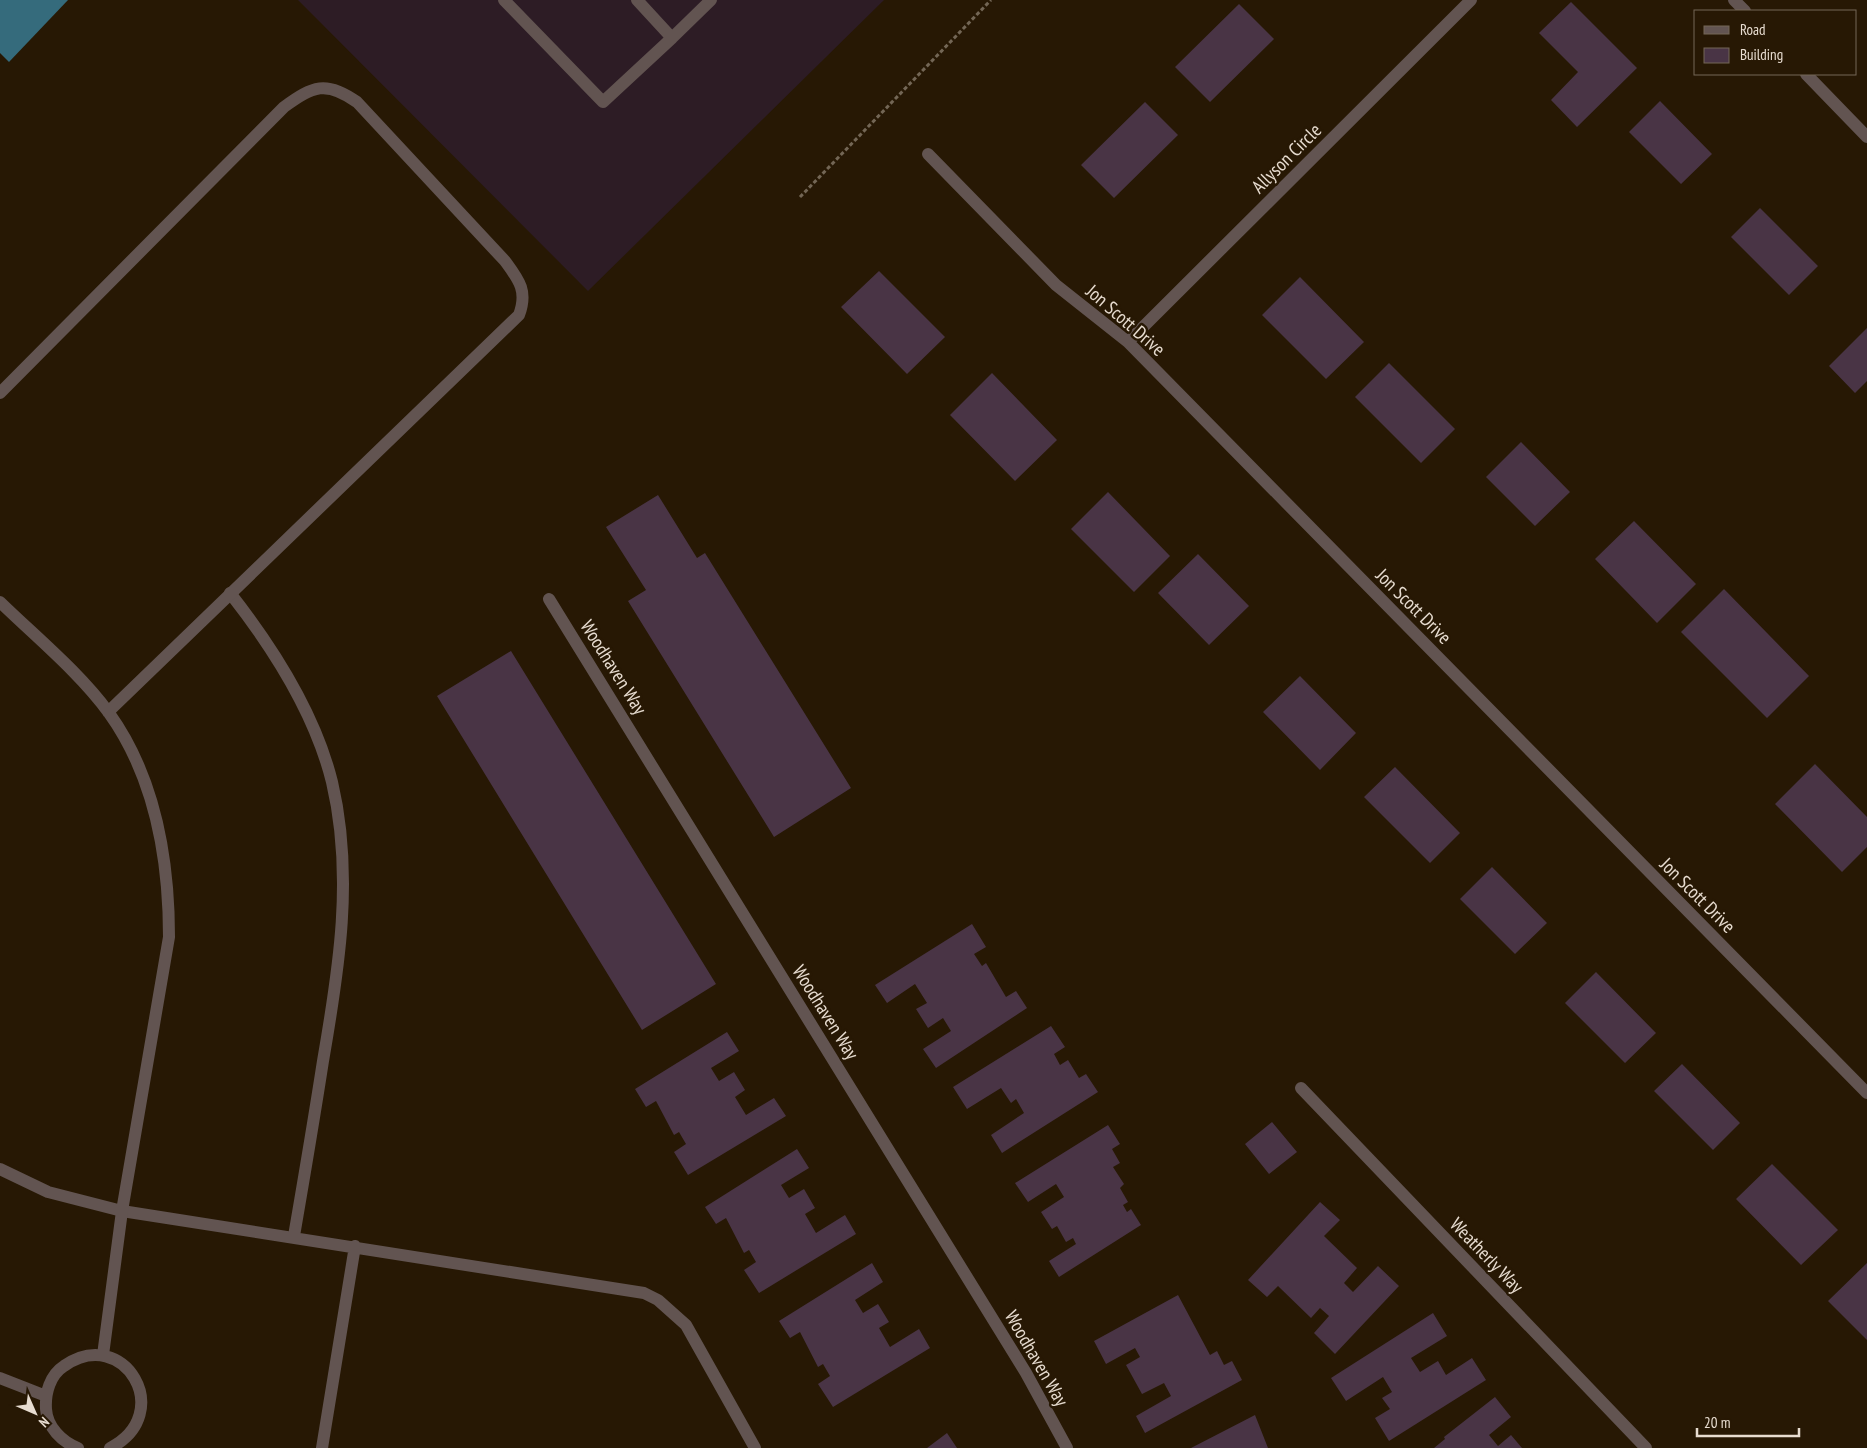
<svg xmlns="http://www.w3.org/2000/svg" width="1867" height="1448" viewBox="0 0 1867 1448" font-family="'PT Sans Narrow',sans-serif">
<style>
.industrial{fill:#2d1c25}
.water{fill:#356b7c}
.building{fill:#493445}
.lines{fill:none;stroke-linecap:round;stroke-linejoin:round}
.path{stroke:#736655;stroke-width:3;stroke-dasharray:4 2.5;stroke-linecap:butt}
.lane{stroke:#625451;stroke-width:12}
.street{stroke:#625451;stroke-width:12}
.labels{text-anchor:middle;dominant-baseline:central;stroke-width:5;stroke-linejoin:round;paint-order:stroke}
.street-label{font-size:19px;fill:#e7dcd0;stroke:#271804}
</style>
<rect width="100%" height="100%" fill="#271804"/>
<path class="industrial" d="M298 0H884L588 291Z"/>
<path class="water" d="M0 0H68L9 62 0 53Z"/>
<path class="building" d="M1571 2 1637 68 1577 127 1551 100 1578 72 1539 33Z
M1239 4 1274 39 1210 102 1175 67Z
M1660 101 1712 154 1681 184 1629 132Z
M1145 102 1178 135 1114 198 1081 165Z
M1760 208 1818 266 1789 295 1731 237Z
M879 271 945 337 907 374 841 307Z
M1300 277 1364 342 1326 379 1262 315Z
M1867 328V381L1855 393 1829 366Z
M1389 363 1455 429 1421 463 1355 397Z
M992 373 1057 440 1015 481 950 415Z
M1521 442 1570 492 1535 526 1486 477Z
M1108 492 1170 556 1134 592 1071 529Z
M658 495 697 558 705 553 851 788 774 837 628 601 646 590 606 527Z
M1634 521 1696 584 1657 623 1595 559Z
M1198 554 1249 606 1209 645 1158 593Z
M1724 589 1809 676 1767 718 1681 632Z
M511 651 716 984 642 1030 437 696Z
M1300 676 1356 733 1320 770 1263 712Z
M1815 764 1867 817V847L1842 872 1775 804Z
M1395 767 1460 833 1430 863 1364 797Z
M1492 867 1547 923 1515 954 1460 899Z
M972 924 986 947 974 954 982 966 986 963 1006 997 1016 991 1027 1008 936 1068 923 1049 951 1031 943 1018 928 1028 916 1009 927 1003 915 984 887 1003 875 985Z
M1596 972 1656 1033 1625 1063 1565 1003Z
M1051 1026 1065 1047 1054 1054 1060 1065 1068 1060 1079 1078 1086 1074 1098 1092 1002 1153 991 1135 1024 1113 1016 1099 1011 1103 1001 1088 967 1109 953 1087Z
M727 1032 739 1051 711 1068 719 1081 734 1072 745 1090 735 1097 746 1115 774 1098 786 1116 688 1175 674 1152 686 1144 679 1132 674 1135 656 1101 646 1107 635 1089Z
M1682 1064 1740 1123 1713 1150 1654 1091Z
M1272 1122 1297 1152 1269 1174 1245 1144Z
M1108 1125 1120 1144 1112 1149 1120 1163 1113 1167 1124 1184 1120 1188 1128 1202 1123 1205 1127 1212 1131 1209 1141 1225 1059 1277 1049 1261 1076 1244 1073 1238 1066 1242 1057 1226 1052 1229 1041 1212 1064 1197 1056 1184 1028 1202 1015 1183Z
M797 1149 809 1168 781 1185 789 1198 804 1189 815 1208 805 1214 816 1233 845 1215 856 1234 759 1293 744 1270 756 1262 749 1250 744 1253 726 1218 716 1224 705 1207Z
M1772 1164 1838 1230 1801 1265 1736 1199Z
M1320 1202 1340 1220 1324 1236 1357 1268 1344 1283 1353 1292 1378 1266 1399 1286 1335 1354 1314 1333 1329 1316 1320 1308 1311 1318 1278 1286 1267 1297 1248 1280Z
M872 1263 883 1282 855 1300 863 1313 878 1304 889 1322 879 1328 890 1347 919 1329 930 1348 833 1407 818 1384 830 1376 823 1364 818 1367 800 1332 790 1338 779 1321Z
M1867 1263V1340L1828 1301Z
M1178 1295 1210 1355 1217 1351 1224 1365 1232 1361 1242 1380 1145 1433 1136 1416 1171 1396 1164 1383 1142 1394 1126 1365 1140 1357 1135 1348 1106 1364 1094 1341Z
M1433 1313 1447 1336 1411 1358 1420 1372 1438 1361 1446 1375 1472 1358 1486 1380 1389 1441 1375 1418 1390 1409 1382 1398 1392 1392 1383 1377 1346 1401 1331 1378Z
M1495 1397 1511 1417 1489 1435 1498 1446 1511 1435 1522 1448H1434L1445 1439 1444 1437Z
M1255 1415 1268 1448H1191Z
M947 1433 957 1448H927Z"/>
<g class="lines">
<path class="path" d="M800 197 991 0"/>
<path class="lane" d="M504 0 603 102 672 38 637 0
M672 38 711 0
M230 593C274 649 315 713 332 782 354 875 339 969 323 1061 314 1119 304 1178 294 1236
M122 1211 644 1293 658 1300 686 1325 755 1448
M322 1448 355 1246"/>
<path class="street" d="M1734 0 1745 11
M1806 74 1867 137
M928 154 1056 285 1128 342 1867 1093
M1128 342 1471 0
M0 393 284 107C313 86 326 80 357 102L505 261C519 280 528 291 519 315L108 712
M549 599 1026 1373 1067 1448
M0 602C36 637 80 673 109 713 155 777 169 859 169 937L122 1211 103 1355
M1301 1088 1646 1448
M0 1169 48 1192 122 1211
M0 1378 46 1396
M78 1448C62 1442 47 1427 46 1409 45 1393 50 1375 64 1366 124 1324 177 1414 110 1448"/>
</g>
<g class="labels">
<g class="street-label">
<text transform="translate(1286 158) rotate(-45)">Allyson Circle</text>
<text transform="translate(1126 320) rotate(41)">Jon Scott Drive</text>
<text transform="translate(1414 606) rotate(45)">Jon Scott Drive</text>
<text transform="translate(614 667) rotate(58)">Woodhaven Way</text>
<text transform="translate(1698 895) rotate(45)">Jon Scott Drive</text>
<text transform="translate(826 1012) rotate(58)">Woodhaven Way</text>
<text transform="translate(1487 1255) rotate(46)">Weatherly Way</text>
<text transform="translate(1037 1358) rotate(60)">Woodhaven Way</text>
</g>
</g>
<rect x="1694" y="10" width="162" height="65" fill="#271804" stroke="#746656"/>
<rect x="1704" y="26" width="25" height="8" fill="#625451" stroke="#746656"/>
<text x="1740" y="35" font-size="15" fill="#e7dcd0">Road</text>
<rect x="1704" y="48" width="25" height="15" fill="#493445" stroke="#746656"/>
<text x="1740" y="60" font-size="15" fill="#e7dcd0">Building</text>
<g transform="translate(35 1413) rotate(135)" stroke="#271804" stroke-width="4" paint-order="stroke">
<path d="M0-4L9 19L0 12L-9 19Z" fill="#e7dcd0"/>
<text y="-8" font-size="14" font-weight="bold" text-anchor="middle" fill="#e7dcd0">N</text>
</g>
<path d="M1697 1428v8h102v-8" fill="none" stroke="#e7dcd0" stroke-width="2.5"/>
<text x="1704" y="1428" font-size="15" fill="#e7dcd0" stroke="#271804" stroke-width="4" paint-order="stroke">20 m</text>
</svg>
